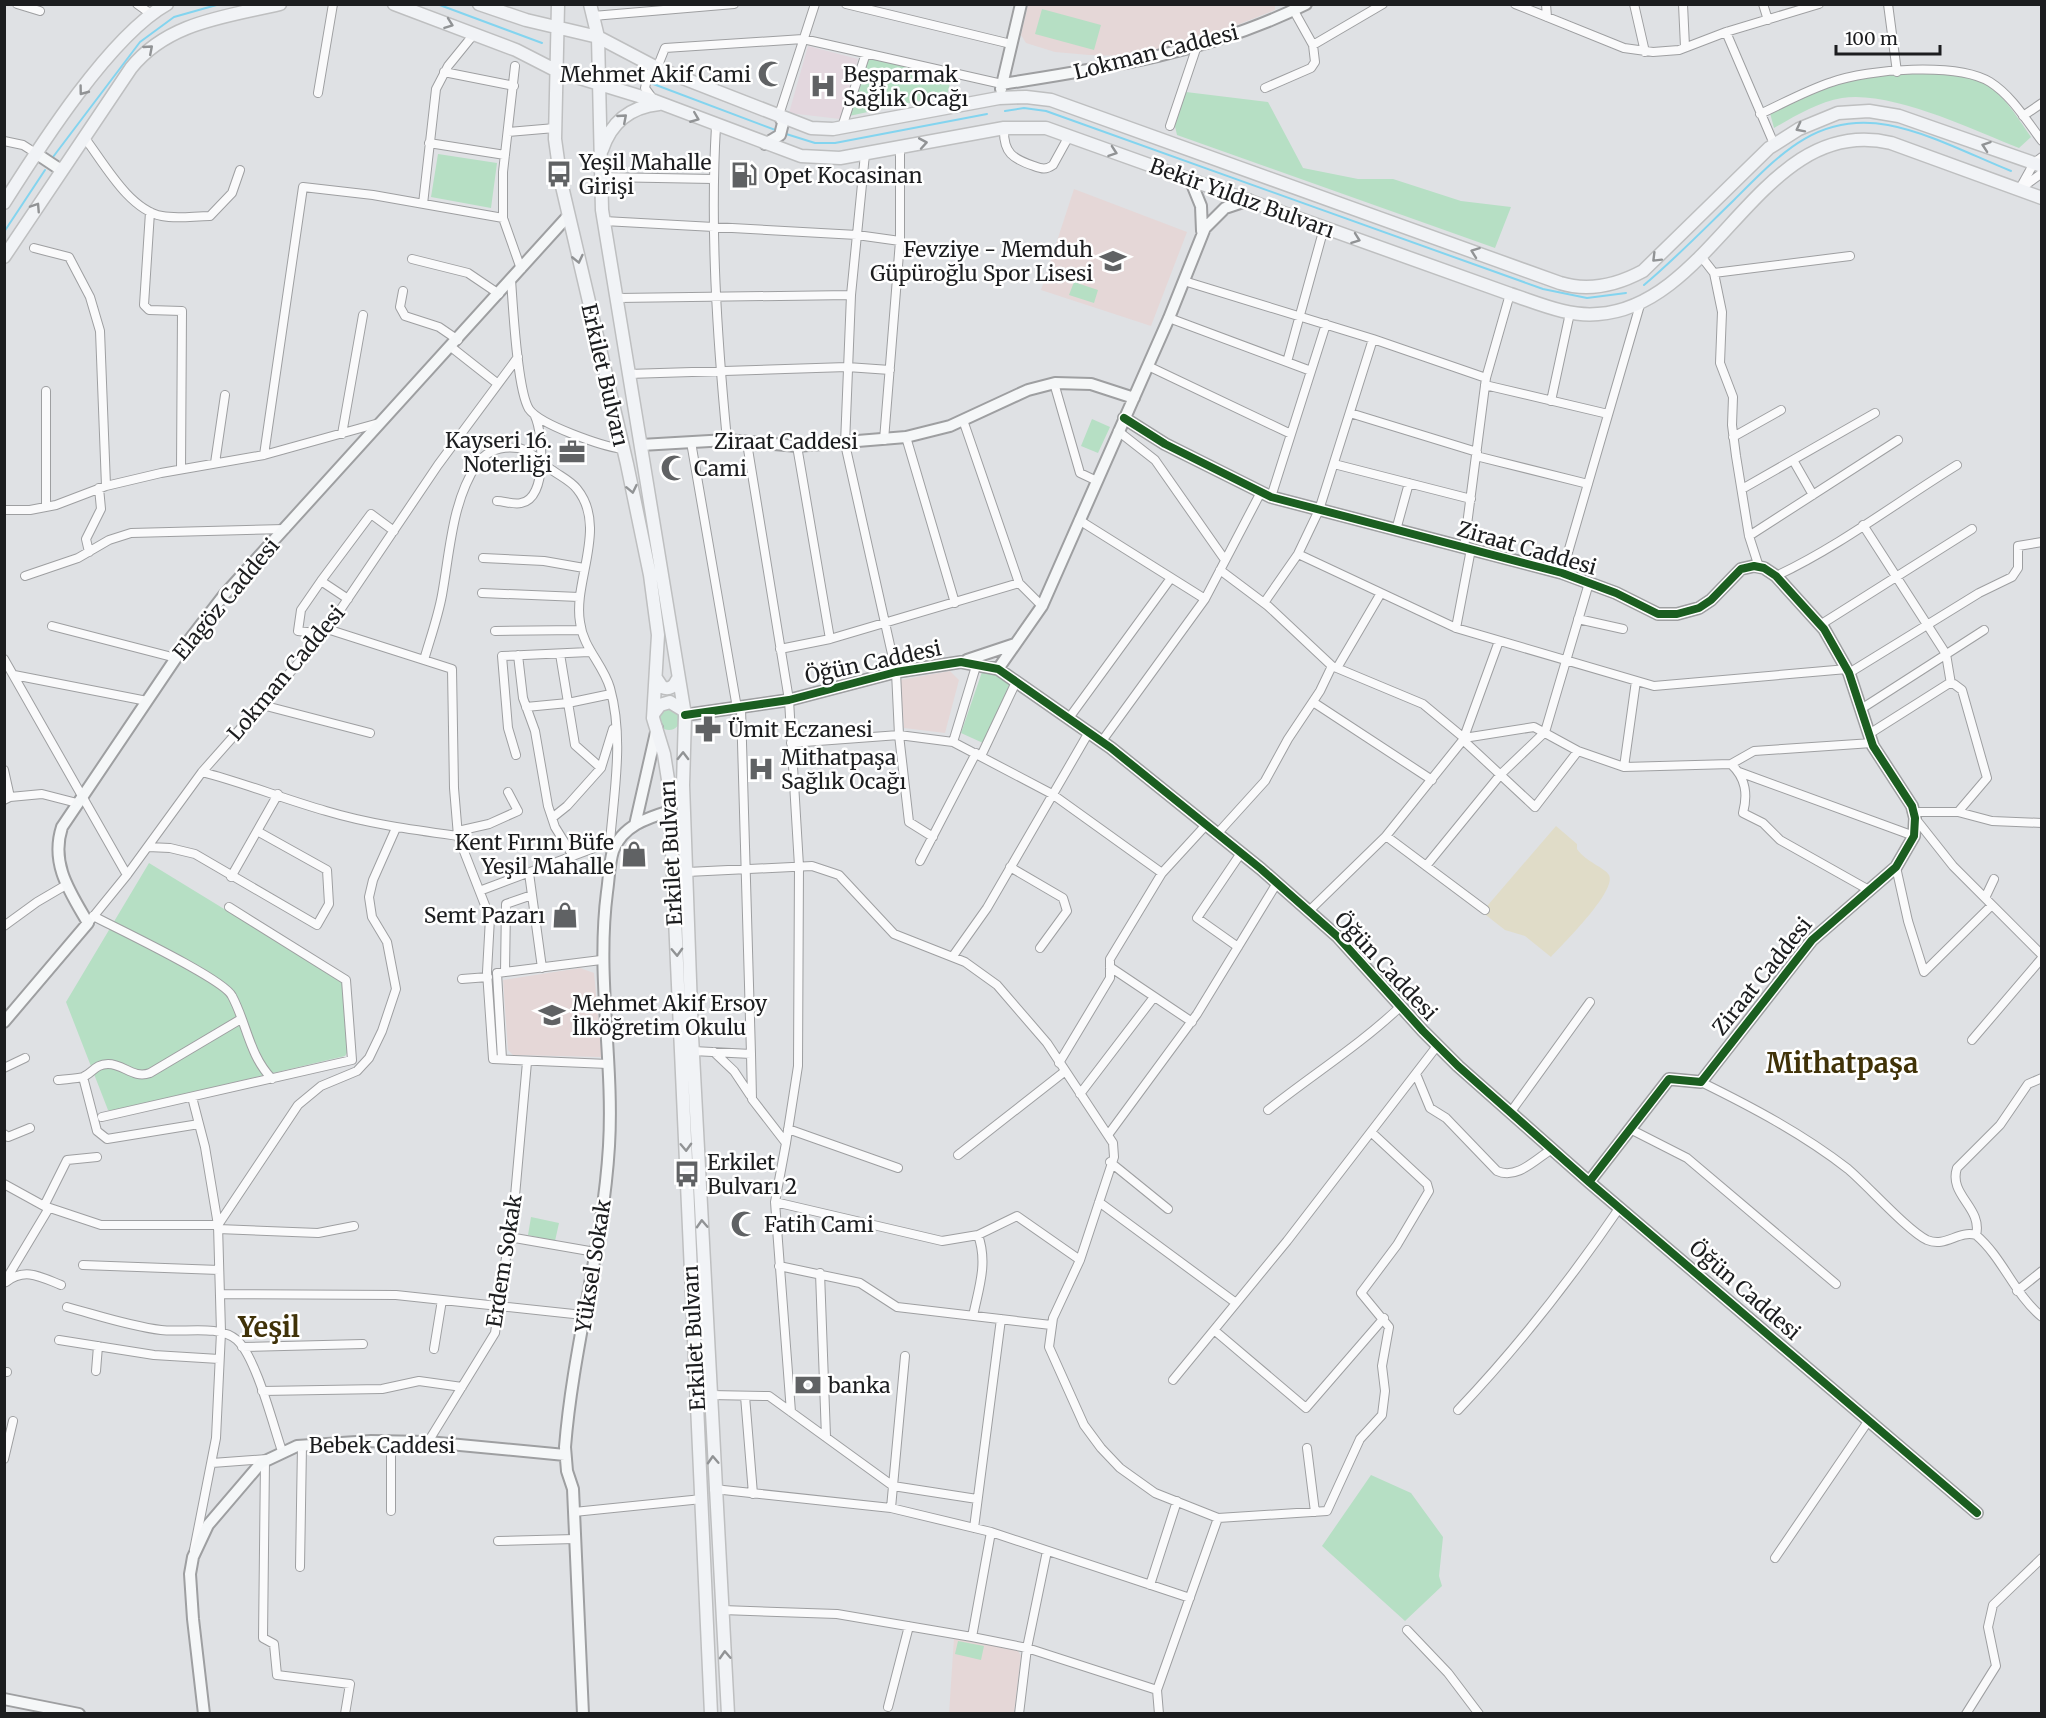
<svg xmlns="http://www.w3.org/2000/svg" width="2046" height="1718" viewBox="0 0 2046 1718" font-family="Merriweather,serif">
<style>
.education{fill:#e5d7d7}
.medical{fill:#e3d7de}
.green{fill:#b6dfc4}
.sand{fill:#e0dcc8}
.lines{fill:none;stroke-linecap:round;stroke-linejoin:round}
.stream{stroke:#83d4ef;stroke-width:2}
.street-casing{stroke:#9e9fa1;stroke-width:10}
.secondary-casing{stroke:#9e9fa1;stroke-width:14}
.primary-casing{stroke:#bebfc0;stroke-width:15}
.street{stroke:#fafafb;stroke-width:8}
.secondary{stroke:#f5f7f8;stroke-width:10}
.primary{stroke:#f1f3f6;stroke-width:12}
.cycleway-casing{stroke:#fff;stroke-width:11}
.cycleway{stroke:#1b5e20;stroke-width:8}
.oneway{stroke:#919395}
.labels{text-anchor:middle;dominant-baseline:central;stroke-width:5;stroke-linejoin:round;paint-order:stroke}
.street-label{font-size:21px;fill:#1c1d1f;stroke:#fff}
.poi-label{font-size:21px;fill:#1c1d1f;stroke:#fff;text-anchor:start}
.district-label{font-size:27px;font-weight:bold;fill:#403208;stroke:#fff}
</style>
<rect width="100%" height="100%" fill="#dfe1e4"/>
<path class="education" d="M1028 5H1275V10L1204 38 1126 56 1089 55 1055 52 1026 43 1021 35Z
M1074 189 1187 232 1151 326 1041 290Z
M950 671 959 680 945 733 904 728 900 680Z
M580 968 594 973 602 1057 513 1055 508 1050 503 980Z
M954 1638 1017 1649 1021 1656 1014 1713 949 1714Z"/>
<path class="medical" d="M808 46 858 59 840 119 789 113Z"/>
<path class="green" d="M1042 9 1101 25 1094 50 1035 34Z
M865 53 952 75 947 95 849 116Z
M1939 66C1995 84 1999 89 2031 137L2019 148C1974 130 1890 90 1842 98 1818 102 1795 116 1774 128L1770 113 1843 77Z
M1186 92 1268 102 1303 168 1358 179H1393L1461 201 1511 207 1495 248 1177 135 1174 122Z
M438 154 497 163 491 208 431 197Z
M1074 282 1098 290 1094 303 1069 295Z
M1092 419 1110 427 1098 453 1081 446Z
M983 669 1011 682 983 743 961 733Z
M658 719a11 11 0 1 1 22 0a11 11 0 1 1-22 0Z
M149 863 340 980 344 986 348 1051 345 1056 112 1111 108 1110 66 1002Z
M531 1217 559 1223 555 1241 528 1235Z
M1371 1475 1411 1493 1443 1537 1439 1576 1442 1586 1405 1621 1322 1546Z
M958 1641 984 1646 981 1660 955 1654Z"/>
<path class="sand" d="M1556 826 1577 844V849C1585 861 1605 868 1609 875 1617 891 1563 944 1551 957L1525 936 1505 930 1482 912Z"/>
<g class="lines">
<path class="stream" d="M437 4 542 43
M620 72 643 80
M648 82 778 131
M1005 111 1024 108 1046 111 1543 289 1587 298 1626 293
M783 133 815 143H835L987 114
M53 157 140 42 174 17 220 4
M4 232 45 170
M1644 285C1675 259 1704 229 1733 201 1779 155 1817 112 1888 125 1930 133 1971 155 2011 171"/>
<g class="street-casing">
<path id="street" d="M17 4 40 11
M137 4 151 14
M846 4 1011 44
M1515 4 1624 48 1653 52 1679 50 1726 32 1819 4
M1546 4 1547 17
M1634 4 1645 52
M1683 4 1685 47
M1763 4 1768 20
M1888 4 1897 72
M593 16 734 4
M1726 32 1774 144
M1313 45 1383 4
M515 66 503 172V218L521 269
M444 72 514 86
M1265 88 1311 68 1315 62 1313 45 1294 11
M318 93 333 4
M653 99 645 88 648 74 657 68 665 48 803 39 1002 84
M1760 114C1784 103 1807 90 1832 82 1868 69 1957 62 1990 82 2012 96 2026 120 2042 141
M779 115 815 4
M2023 116 2042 103
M716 126C710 230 717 336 727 440
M1170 126 1197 46
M842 127 866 53
M1004 128C1003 153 1013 159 1034 166 1042 169 1046 170 1053 165L1069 136
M508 132 555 128
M84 137C104 163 129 210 162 216 177 219 194 216 210 216L232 193 240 170
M4 141 23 145 37 154
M429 143 505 155
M865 154 851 295 845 444 896 672 899 735 909 822 933 837
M602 177 713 179
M2023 187 2042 173
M2019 190 2034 163 2042 157
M423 204 436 89 448 66 474 34
M150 212 144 305 149 310 182 311 181 469
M604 221 857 235 900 241
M34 248 69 257 90 297 100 331 106 486
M1700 255 1714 273 1722 312 1720 363 1733 397 1732 425 1736 456 1749 536 1759 567
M412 259 468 273 499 294
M1714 273 1850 256
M511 280C513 305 517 390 529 409 540 425 602 446 622 449
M1184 281 1373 339 1486 378
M403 291 400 307 405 316 439 327 458 340
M618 298 851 295
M1169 318 1311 371
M451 347 498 384
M1287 362 1324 228
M1148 366 1291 434
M628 374 847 367 890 370
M1054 383 1080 473 1097 481
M1485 385 1608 414
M1551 401 1570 313
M1350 413 1477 452
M963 420 1019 583 1042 606
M1118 431 1155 460 1225 560
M342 434 363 315
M906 437 955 603
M1733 437 1781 410
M884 440 900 241V147
M691 442 737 708
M747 443 789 700 799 866 798 1066 786 1143
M797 446 830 639
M264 455 303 187 373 195 503 218
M1476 456 1588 484
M1793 460 1813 495
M215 463 225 395
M1334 464 1471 499
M1742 489 1875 413
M1271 497 1326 324
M497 501C504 501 514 505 521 503 548 499 543 433 535 416
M46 507V391
M4 510H30L56 505 106 486 161 473 264 455 379 423
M1079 520 1205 599
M1863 525 1946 654 1951 684
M1396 530 1409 483
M1749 536 1898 440
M1464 548 1486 378 1510 294
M89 552 86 539 101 509 99 488
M1298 554 1456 628 1654 686 1847 669
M483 558 544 561 584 568
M1562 573 1640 305
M25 576 78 558 109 540 131 533 285 529
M1776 576C1840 546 1897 502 1957 465
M321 581 301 610 298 631 324 634
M482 593 579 597
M348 599 321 581 371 514 394 531
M1264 603 1298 554 1319 510 1373 339
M1578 619 1623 629
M1820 625 1972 529
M52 626 176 658
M1456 628 1471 549
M327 629 452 669 454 788 458 836 490 918 487 972 493 1059 608 1064
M495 631 581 630
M780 649 830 639 1019 583
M560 654 575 745 601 768
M518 655 523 698 535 731 548 806 555 827 573 856
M4 659 127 875
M424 660C430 639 438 617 442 595 450 551 452 501 477 464 487 450 502 446 518 448 530 450 542 463 552 470 560 476 571 481 577 489 608 527 573 581 580 622 583 648 603 664 610 688 624 738 614 792 610 842L618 843
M1332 666 1423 704 1464 738 1534 727 1578 751 1624 767 1731 764 1754 751 1872 743
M1337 668 1381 593
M1849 673 1979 593 2012 577 2018 568V546L2042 542
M14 675 147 701
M1313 702 1432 780
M262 705 370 733
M526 707 568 703 611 694
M741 708 751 1054
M1861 709 1984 630
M1069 718 1171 578
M1869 734 1948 684H1954L1962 690 1987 778 1958 812H1914
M1463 740 1535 807 1578 751
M1102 741 1205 599 1261 492
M953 742 977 663
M791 743 899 735 953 742 1052 794 1162 873
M516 755 508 728 502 656 589 652
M981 756 1016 682
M1731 764C1746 778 1748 794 1743 813L1763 823 1780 840 1869 890
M1624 767 1636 681
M4 770 10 797 4 800
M202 772C244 783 284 799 326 811 369 824 414 830 458 836
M1739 772 1914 836
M10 797 42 794 77 803
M1958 812 1992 821 2042 823
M552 818 567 806 601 768 613 729
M1915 818 1953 866 2042 955
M458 831 489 824 518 811 508 792
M1217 834 1265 781 1288 739 1320 691 1332 666 1268 606 1220 570
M1386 836 1485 910
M148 847 170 848 195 854 317 925 329 904 327 870 257 831
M920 861 976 753
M1426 866 1501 774 1545 732 1589 583
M1010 867 1063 898 1067 911 1040 948
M1896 867 1908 921 1924 972 1992 905
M687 872 812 866 839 875 894 934 965 962 997 985 1047 1043 1113 1143 1114 1157 1080 1260 1053 1318 1049 1347 1084 1425 1101 1448 1120 1468 1155 1493 1218 1518 1157 1690 1159 1714
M529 873 542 968
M231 877 278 794
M482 890 610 842
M1985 898 1994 879
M1309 911 1386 836 1463 740 1499 641
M93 916C116 928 224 979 232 996 247 1024 249 1055 272 1079
M88 923 127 875 202 772 324 634 438 465 518 357
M4 926 37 902 66 885
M1238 947 1197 918 1241 853
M953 956 987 908 1089 732
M1110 967 1192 1022
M505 972 506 904 532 895
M462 979 488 977
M1972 1040 2042 958
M693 1051 751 1054 752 1099 786 1143 775 1202 791 1412
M714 1052 734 1071 750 1095
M502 1059 497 973 601 960
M1059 1063 1110 978V959L1162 873 1206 825
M4 1068 25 1058
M1416 1074 1430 1108 1446 1118 1497 1171C1517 1180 1536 1159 1552 1149
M83 1077 97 1131 107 1139 199 1124
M58 1080C65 1079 76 1079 83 1077 93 1073 95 1064 108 1064 124 1064 133 1079 150 1073L241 1019
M1701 1082C1752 1107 1803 1134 1848 1169 1868 1186 1908 1231 1927 1240 1946 1248 1958 1230 1976 1235 2003 1258 2014 1294 2042 1317
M1080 1094 1154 997
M192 1097 205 1147 218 1225 221 1332 216 1438 194 1550
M1268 1110C1312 1075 1360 1045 1401 1006
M1510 1113 1590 1002
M102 1117 352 1060 346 980 229 907
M788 1129 898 1168
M1630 1129 1687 1158 1836 1284
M4 1134 8 1137 30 1128
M1108 1135 1197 1014 1277 883
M958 1155 1064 1072
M1110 1162 1168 1209
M4 1184 44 1206 101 1225H218L298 1105 321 1086 357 1071 369 1058 382 1031 396 989 387 942 372 917 369 897 373 880 396 828
M775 1202 942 1241 978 1235 1017 1216 1080 1260
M1099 1202 1236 1303
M44 1206 67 1160 97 1157
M218 1229 318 1233 354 1226
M1976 1235C1983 1208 1948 1195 1957 1168L2000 1125 2028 1084 2042 1078
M509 1237 595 1252
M83 1265 219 1270
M779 1266 860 1283 897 1307 1051 1325
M820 1273 826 1437
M6 1282C25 1267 41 1277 61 1285
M4 1283 49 1208
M2017 1291 2042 1271
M220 1294 396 1295 583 1315
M67 1307C97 1315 129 1326 161 1330 184 1333 218 1324 237 1340 256 1357 273 1425 282 1451
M973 1316C979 1287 988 1263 978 1235
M1214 1330 1306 1408 1384 1318
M59 1340 154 1355 219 1359
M242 1347 363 1344
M434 1349 442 1300
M905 1356 893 1486 977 1499
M96 1371 98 1346
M4 1372H7
M1173 1380 1287 1241 1437 1046
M262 1391 382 1389 419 1381 462 1387
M710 1395 769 1396 893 1486 891 1508
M745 1396 753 1494
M1458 1410C1518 1347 1571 1279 1620 1207
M428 1442 495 1333 515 1196 527 1062
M1307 1448 1315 1512
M4 1459 13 1421
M265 1460 263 1638 274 1644 277 1675 350 1684 345 1714
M212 1463 267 1459
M714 1489 891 1508 991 1532 1190 1598
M391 1511V1441
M574 1512 702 1499
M1218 1518 1327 1511 1360 1439 1382 1415 1385 1391 1382 1366 1389 1327 1361 1293 1397 1245 1429 1191 1427 1184 1371 1132
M974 1528 1001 1319
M498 1541 575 1539
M1775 1558 1869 1420
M300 1567 302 1445
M1150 1585 1177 1501
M722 1610 837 1614 972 1637 1027 1648 1157 1690
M1407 1630 1448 1673 1479 1714
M972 1637 991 1532
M888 1707 909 1626
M1019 1714 1027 1648 1047 1551
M1966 1714 1996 1666 1988 1627 1993 1605 2042 1558"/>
</g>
<g class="secondary-casing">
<path id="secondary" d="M1002 84C1106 68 1211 52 1306 4
M1001 89 1021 4
M765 144 780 135 783 123 779 115
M37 154 61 170
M1190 179 1201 206 1202 231
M1124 418 1165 444 1271 497 1562 573 1616 593 1658 614H1677L1699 608 1711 600 1741 569 1754 566 1764 568 1776 576 1824 629 1849 673 1873 746 1912 806 1915 818 1914 836 1896 867 1812 940 1701 1082 1669 1079 1589 1182
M641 445 727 440 797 446 906 437 950 426 1028 390 1055 383 1091 384 1134 398
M967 660 1015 644
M998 669 1042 606 1169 318 1205 228 1225 208 1249 200
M685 715 789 700 896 672 961 662 998 669 1111 748 1261 869 1338 937 1423 1031 1458 1066 1589 1182 1977 1513
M635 825 657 728
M4 1022 88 923C70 892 50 864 62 827L180 652 224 595 568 216
M4 1699 79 1714
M204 1714 193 1619 190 1574 193 1557 208 1525 261 1463 297 1446 371 1441 428 1442 565 1455
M583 1714 573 1489 567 1471 565 1447C573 1346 603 1247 609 1146 614 1061 596 977 607 892 609 879 609 864 613 851 622 826 647 818 670 811"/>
</g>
<g class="primary-casing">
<path id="primary" d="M394 4 516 50 557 71 655 101 801 156 840 158 1004 128H1046L1510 294C1538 303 1568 317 1598 314 1716 306 1762 112 1891 143L2042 198
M479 4 526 20 598 37 657 68 811 128 833 129 999 98 1026 97 1051 100 1560 283C1589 292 1617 285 1643 271L1769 148 1799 129 1838 113 1869 111 1899 116 2042 166
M558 4 555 139 561 182 627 464 650 575 658 635 653 718 664 754 669 786 711 1714
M590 4 598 37 602 210 685 715 683 785 692 1036 728 1714
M602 150C611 122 630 107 659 104
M4 203C40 146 110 36 167 4
M4 257 131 68C168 22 225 17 280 4
M656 678 662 687C669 690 674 687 677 680
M654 713 660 705 670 702 683 710"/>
</g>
<use href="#street" class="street"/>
<use href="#secondary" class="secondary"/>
<use href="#primary" class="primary"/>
<g class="cycleway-casing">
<path id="cycleway" d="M1124 418 1165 444 1271 497 1562 573 1616 593 1658 614H1677L1699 608 1711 600 1741 569 1754 566 1764 568 1776 576 1824 629 1849 673 1873 746 1912 806 1915 818 1914 836 1896 867 1812 940 1701 1082 1669 1079 1589 1182
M685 715 789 700 896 672 961 662 998 669 1111 748 1261 869 1338 937 1423 1031 1458 1066 1589 1182 1977 1513"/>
</g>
<use href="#cycleway" class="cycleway"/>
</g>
<defs><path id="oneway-chevron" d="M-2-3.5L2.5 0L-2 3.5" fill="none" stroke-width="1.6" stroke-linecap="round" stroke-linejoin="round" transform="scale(1.5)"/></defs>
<g class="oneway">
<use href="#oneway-chevron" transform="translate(449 24) rotate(20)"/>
<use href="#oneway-chevron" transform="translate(149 49) rotate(-41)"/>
<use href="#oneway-chevron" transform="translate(83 91) rotate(127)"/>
<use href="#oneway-chevron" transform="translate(623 118) rotate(-41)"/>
<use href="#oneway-chevron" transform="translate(695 118) rotate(22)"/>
<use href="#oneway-chevron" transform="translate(1800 128) rotate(153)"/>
<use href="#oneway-chevron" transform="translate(923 143) rotate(-10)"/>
<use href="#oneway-chevron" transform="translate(1986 146) rotate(-161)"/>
<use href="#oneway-chevron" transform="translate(1113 152) rotate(19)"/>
<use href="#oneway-chevron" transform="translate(36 207) rotate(-57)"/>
<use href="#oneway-chevron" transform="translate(1356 239) rotate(20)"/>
<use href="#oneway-chevron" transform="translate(1475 252) rotate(-160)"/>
<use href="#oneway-chevron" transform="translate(1656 258) rotate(135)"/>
<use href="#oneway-chevron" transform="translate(578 259) rotate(77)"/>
<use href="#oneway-chevron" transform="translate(632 489) rotate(78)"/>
<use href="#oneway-chevron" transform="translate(683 756) rotate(-89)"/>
<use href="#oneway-chevron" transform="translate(677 952) rotate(88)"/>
<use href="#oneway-chevron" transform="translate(686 1147) rotate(88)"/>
<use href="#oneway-chevron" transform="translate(702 1224) rotate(-93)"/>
<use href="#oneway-chevron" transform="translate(713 1460) rotate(-93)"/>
<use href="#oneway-chevron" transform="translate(725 1655) rotate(-93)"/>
</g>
<defs>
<g id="mosque-bare" transform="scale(2.07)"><path d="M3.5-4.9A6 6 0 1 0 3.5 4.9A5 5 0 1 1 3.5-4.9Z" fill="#606264" stroke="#fff" stroke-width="2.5" paint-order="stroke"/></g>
<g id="hospital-bare" transform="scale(2.07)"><path d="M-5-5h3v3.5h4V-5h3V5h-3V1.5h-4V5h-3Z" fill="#606264" stroke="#fff" stroke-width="2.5" paint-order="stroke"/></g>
<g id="bus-bare" transform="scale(2.07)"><path d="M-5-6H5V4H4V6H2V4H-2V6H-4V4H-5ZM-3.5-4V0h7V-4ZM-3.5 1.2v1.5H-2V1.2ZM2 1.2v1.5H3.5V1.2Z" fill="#606264" stroke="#fff" stroke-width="2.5" paint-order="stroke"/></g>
<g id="fuel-bare" transform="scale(2.07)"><path d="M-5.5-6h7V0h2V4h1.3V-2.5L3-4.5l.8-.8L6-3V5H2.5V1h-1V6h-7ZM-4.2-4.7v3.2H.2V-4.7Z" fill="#606264" stroke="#fff" stroke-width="2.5" paint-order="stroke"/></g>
<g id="school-bare" transform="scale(2.07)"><path d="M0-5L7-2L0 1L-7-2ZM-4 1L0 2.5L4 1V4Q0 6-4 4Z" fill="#606264" stroke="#fff" stroke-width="2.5" paint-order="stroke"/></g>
<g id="office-bare" transform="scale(2.07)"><path d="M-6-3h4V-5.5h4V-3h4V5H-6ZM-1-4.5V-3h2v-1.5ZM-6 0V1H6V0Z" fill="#606264" stroke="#fff" stroke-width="2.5" paint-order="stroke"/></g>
<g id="pharmacy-bare" transform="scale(2.07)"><path d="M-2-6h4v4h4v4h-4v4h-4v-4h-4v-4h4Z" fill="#606264" stroke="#fff" stroke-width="2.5" paint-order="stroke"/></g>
<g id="shop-bare" transform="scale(2.07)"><path d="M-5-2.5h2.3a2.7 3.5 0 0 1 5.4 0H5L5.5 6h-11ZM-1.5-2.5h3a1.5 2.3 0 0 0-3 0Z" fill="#606264" stroke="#fff" stroke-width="2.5" paint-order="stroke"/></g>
<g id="bank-bare" transform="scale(2.07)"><path d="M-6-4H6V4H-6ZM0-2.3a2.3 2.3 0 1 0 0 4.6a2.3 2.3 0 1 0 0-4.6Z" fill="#606264" stroke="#fff" stroke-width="2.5" paint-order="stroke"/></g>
</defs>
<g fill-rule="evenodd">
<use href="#mosque-bare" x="771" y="74"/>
<use href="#hospital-bare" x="823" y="86"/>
<use href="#bus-bare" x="559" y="174"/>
<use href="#fuel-bare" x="744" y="175"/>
<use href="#school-bare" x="1113" y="261"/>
<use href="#office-bare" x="572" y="452"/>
<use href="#mosque-bare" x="674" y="468"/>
<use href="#pharmacy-bare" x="708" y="729"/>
<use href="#hospital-bare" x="761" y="769"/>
<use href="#shop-bare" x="634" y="854"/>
<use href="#shop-bare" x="565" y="915"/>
<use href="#school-bare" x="552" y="1015"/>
<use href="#bus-bare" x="687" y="1174"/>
<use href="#mosque-bare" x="744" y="1224"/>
<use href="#bank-bare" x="808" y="1385"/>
</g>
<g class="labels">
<g class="street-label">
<text transform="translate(1156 52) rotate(-14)">Lokman Caddesi</text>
<text transform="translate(1242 198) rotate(20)">Bekir Yıldız Bulvarı</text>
<text transform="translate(605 375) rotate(77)">Erkilet Bulvarı</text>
<text x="786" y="441">Ziraat Caddesi</text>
<text transform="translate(1527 548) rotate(16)">Ziraat Caddesi</text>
<text transform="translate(226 599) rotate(-50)">Elagöz Caddesi</text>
<text transform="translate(873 662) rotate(-12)">Öğün Caddesi</text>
<text transform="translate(286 673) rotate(-50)">Lokman Caddesi</text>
<text transform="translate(671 853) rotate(-93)">Erkilet Bulvarı</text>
<text transform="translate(1386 966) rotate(47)">Öğün Caddesi</text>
<text transform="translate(1762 976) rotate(-51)">Ziraat Caddesi</text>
<text transform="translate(504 1261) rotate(-81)">Erdem Sokak</text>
<text transform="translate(593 1266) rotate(-81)">Yüksel Sokak</text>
<text transform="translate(1745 1290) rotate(41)">Öğün Caddesi</text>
<text transform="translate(694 1338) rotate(-93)">Erkilet Bulvarı</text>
<text x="382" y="1445">Bebek Caddesi</text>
</g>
<g class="poi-label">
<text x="751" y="74" text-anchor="end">Mehmet Akif Cami</text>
<text x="843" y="74">Beşparmak<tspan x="843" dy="24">Sağlık Ocağı</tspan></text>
<text x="579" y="162">Yeşil Mahalle<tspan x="579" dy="24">Girişi</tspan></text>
<text x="764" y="175">Opet Kocasinan</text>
<text x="1093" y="249" text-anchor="end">Fevziye - Memduh<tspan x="1093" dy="24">Güpüroğlu Spor Lisesi</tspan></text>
<text x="552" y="440" text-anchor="end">Kayseri 16.<tspan x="552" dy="24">Noterliği</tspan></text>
<text x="694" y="468">Cami</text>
<text x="728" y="729">Ümit Eczanesi</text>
<text x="781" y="757">Mithatpaşa<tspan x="781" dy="24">Sağlık Ocağı</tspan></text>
<text x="614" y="842" text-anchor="end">Kent Fırını Büfe<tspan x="614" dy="24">Yeşil Mahalle</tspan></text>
<text x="545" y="915" text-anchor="end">Semt Pazarı</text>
<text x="572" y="1003">Mehmet Akif Ersoy<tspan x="572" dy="24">İlköğretim Okulu</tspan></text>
<text x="707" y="1162">Erkilet<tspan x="707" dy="24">Bulvarı 2</tspan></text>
<text x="764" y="1224">Fatih Cami</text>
<text x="828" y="1385">banka</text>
</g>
<g class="district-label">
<text x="1842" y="1063">Mithatpaşa</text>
<text x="269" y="1327">Yeşil</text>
</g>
</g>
<rect width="2046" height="1718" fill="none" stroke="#1c1d1f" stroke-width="12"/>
<path d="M1836 45v9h104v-9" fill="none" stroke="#1c1d1f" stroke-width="3"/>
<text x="1845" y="45" font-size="18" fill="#1c1d1f" stroke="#ffffff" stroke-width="4.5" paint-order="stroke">100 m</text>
</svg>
